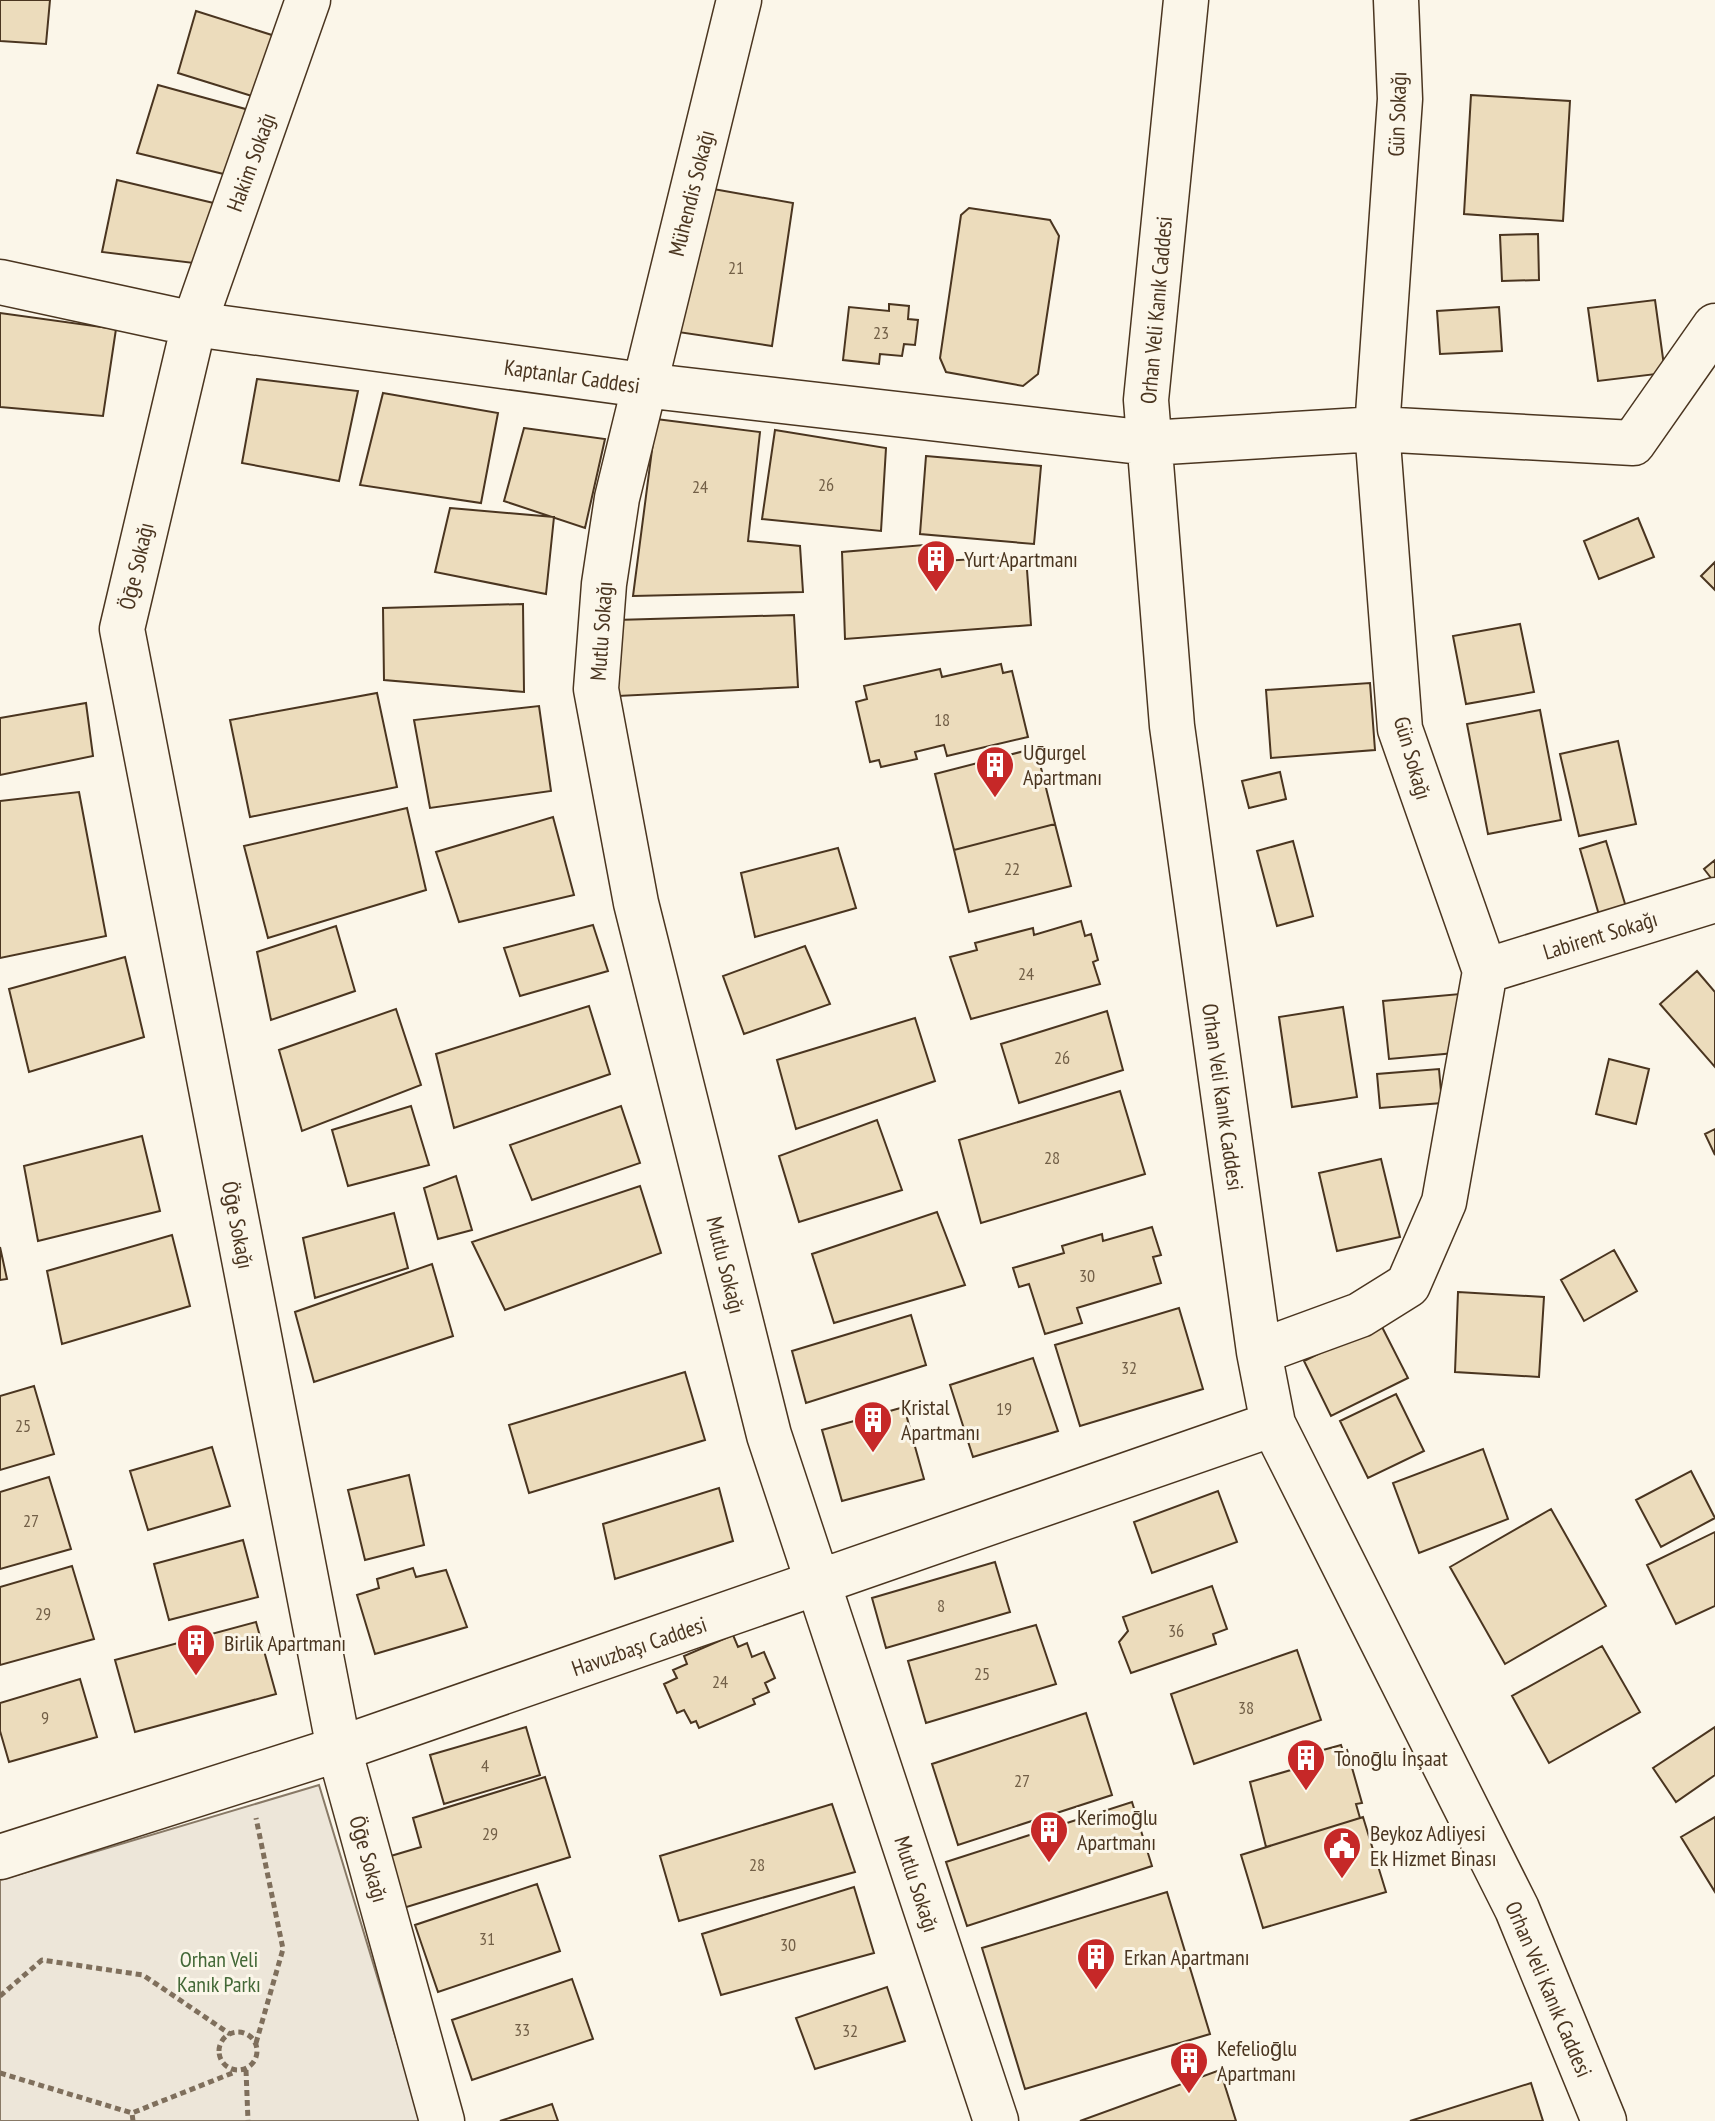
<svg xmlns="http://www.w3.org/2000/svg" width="1715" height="2121" viewBox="0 0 1715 2121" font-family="'PT Sans Narrow',sans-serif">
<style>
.green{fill:#ede6d9;stroke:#887966;stroke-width:2}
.building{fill:#ecdcbc;stroke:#4a3520;stroke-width:2}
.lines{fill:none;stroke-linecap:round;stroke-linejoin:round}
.minor-casing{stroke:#4a3520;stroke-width:47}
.path{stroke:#7f6f5c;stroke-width:5;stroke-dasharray:6 4;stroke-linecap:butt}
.minor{stroke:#fbf6e9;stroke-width:44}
.labels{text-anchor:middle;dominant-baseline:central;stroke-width:6;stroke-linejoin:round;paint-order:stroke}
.number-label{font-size:18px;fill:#725f47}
.street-label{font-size:22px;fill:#4a3520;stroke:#fbf6e9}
.poi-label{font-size:22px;fill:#4a3520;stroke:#fbf6e9;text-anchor:start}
.park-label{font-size:22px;fill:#436837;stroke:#fbf6e9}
</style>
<rect width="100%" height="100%" fill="#fbf6e9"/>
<path class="green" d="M319 1785 421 2121H0V1880Z"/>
<path class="building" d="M0 0H50L46 44 0 41Z
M196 11 275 36 255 97 178 73Z
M158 85 260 113 236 177 137 153Z
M1471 95 1570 101 1563 221 1464 214Z
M117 180 222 205 202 264 102 252Z
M702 187 793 203 772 346 678 332Z
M969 208 1050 220 1059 236 1038 374 1023 386 946 372 940 358 961 215Z
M1538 234 1539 280 1502 281 1500 235Z
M1655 300 1665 373 1598 381 1588 308Z
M889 304 909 306 908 319 918 320 915 345 904 344 902 356 880 354 879 364 843 360 849 307 889 311Z
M1499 307 1502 351 1440 354 1437 311Z
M0 313 116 329 103 416 0 407Z
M257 379 358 391 339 481 242 463Z
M383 393 498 413 481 503 360 485Z
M656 419 760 432 748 541 800 546 803 592 633 596Z
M524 428 605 439 585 528 504 501Z
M775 430 886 448 881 531 762 519Z
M926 456 1041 466 1034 544 920 534Z
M450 508 554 517 546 594 435 572Z
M1638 518 1654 557 1599 579 1584 541Z
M924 545 926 562 1026 556 1031 625 845 639 842 552Z
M1715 562V590L1701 576Z
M523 604 524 692 384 680 383 608Z
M794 615 798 687 618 696 616 620Z
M1520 624 1534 692 1466 704 1453 636Z
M1001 664 1003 673 1012 671 1028 737 947 756 944 745 915 752 917 759 881 767 879 760 870 762 856 702 867 699 864 686 940 669 942 677Z
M1370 683 1375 750 1271 758 1266 690Z
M377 693 397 787 250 817 230 720Z
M86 703 93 756 0 775V718Z
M539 706 551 791 430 808 414 720Z
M1540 710 1561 820 1488 834 1467 724Z
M1618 741 1636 824 1579 836 1560 754Z
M1036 748 1055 824 954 850 935 774Z
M1280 772 1286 799 1249 808 1242 781Z
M79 792 106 936 0 958V801Z
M407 808 426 890 268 938 244 846Z
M553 817 574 895 459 922 436 852Z
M1055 824 1071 886 969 912 954 850Z
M1293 841 1313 916 1277 926 1257 851Z
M1606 841 1626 907 1599 915 1580 849Z
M838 848 856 908 755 937 741 873Z
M1715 860V883L1704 869Z
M1081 921 1085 936 1091 934 1098 960 1093 962 1100 984 971 1019 950 957 977 950 975 943 1033 928 1034 935Z
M593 925 608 971 520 996 504 948Z
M336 926 355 991 271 1020 257 952Z
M805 946 830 1004 744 1034 723 976Z
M125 957 144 1037 29 1072 9 989Z
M1697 971 1715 992V1067L1660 1004Z
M1460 994 1466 1052 1389 1059 1383 1001Z
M589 1006 610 1074 454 1128 436 1054Z
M1343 1007 1357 1097 1292 1107 1279 1017Z
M396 1009 421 1085 302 1131 279 1050Z
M1107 1011 1123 1070 1019 1103 1001 1044Z
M915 1018 935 1081 796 1129 777 1060Z
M1609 1059 1649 1069 1636 1124 1596 1114Z
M1439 1069 1442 1103 1380 1108 1377 1074Z
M1120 1091 1145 1174 981 1223 959 1140Z
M411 1106 429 1165 348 1186 332 1130Z
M621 1106 640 1163 532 1200 510 1145Z
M877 1120 902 1190 799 1222 779 1156Z
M1715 1129V1155L1705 1134Z
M142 1136 160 1211 38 1241 24 1166Z
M1381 1159 1400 1237 1337 1251 1319 1173Z
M456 1176 472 1230 438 1239 424 1188Z
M640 1186 661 1253 505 1310 472 1242Z
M937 1212 965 1285 834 1323 812 1254Z
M394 1213 408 1268 315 1298 303 1238Z
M1152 1227 1161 1255 1153 1257 1161 1283 1077 1308 1082 1323 1045 1334 1029 1284 1019 1287 1013 1268 1064 1253 1062 1246 1102 1234 1103 1241Z
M172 1235 190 1306 62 1344 47 1271Z
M0 1247 7 1279 0 1280Z
M1614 1250 1637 1291 1584 1321 1561 1280Z
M432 1264 453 1336 314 1382 295 1312Z
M1458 1292 1544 1297 1539 1377 1455 1372Z
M1179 1308 1203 1389 1080 1426 1055 1345Z
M911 1315 926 1365 806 1403 792 1351Z
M1380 1323 1408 1378 1331 1416 1304 1361Z
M1033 1358 1058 1431 973 1457 950 1385Z
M685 1372 705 1440 529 1493 509 1425Z
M34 1386 54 1454 0 1470V1396Z
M1396 1394 1424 1451 1368 1478 1340 1421Z
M904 1407 924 1479 842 1501 822 1430Z
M212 1447 230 1506 148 1530 130 1471Z
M1483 1449 1508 1519 1419 1553 1393 1483Z
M1691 1471 1715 1518 1661 1547 1636 1500Z
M409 1475 424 1545 365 1560 348 1490Z
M49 1477 71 1549 0 1569V1492Z
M719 1488 733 1541 615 1579 603 1524Z
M1218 1491 1237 1542 1152 1573 1134 1522Z
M1551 1509 1606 1606 1505 1664 1450 1567Z
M1715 1532V1606L1676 1624 1647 1565Z
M243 1540 258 1597 169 1620 154 1564Z
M995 1562 1010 1612 886 1648 872 1598Z
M72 1566 94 1639 0 1665V1587Z
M413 1568 416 1577 446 1570 467 1627 375 1654 357 1595 379 1588 377 1579Z
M1212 1586 1227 1629 1213 1634 1216 1644 1131 1673 1119 1642 1128 1631 1123 1617Z
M256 1622 276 1694 135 1732 115 1660Z
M1036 1625 1056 1684 926 1723 908 1661Z
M733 1635 738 1647 747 1643 752 1657 764 1652 775 1678 765 1683 769 1692 753 1699 755 1704 699 1728 696 1721 691 1723 684 1710 677 1713 664 1684 677 1678 673 1670 687 1664 684 1656Z
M1602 1646 1640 1712 1549 1763 1512 1696Z
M1297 1650 1321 1720 1194 1764 1171 1694Z
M80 1679 97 1737 9 1762 0 1731V1703Z
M1086 1713 1112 1795 958 1845 932 1764Z
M526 1727 540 1775 444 1804 430 1755Z
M1715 1727V1775L1676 1802 1653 1768Z
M1341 1745 1343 1751 1347 1750 1362 1803 1356 1804 1360 1818 1266 1847 1250 1782 1308 1765 1305 1755Z
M545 1777 570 1857 400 1909 384 1858 421 1847 413 1818Z
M1132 1802 1152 1866 967 1926 946 1862Z
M832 1804 855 1872 679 1921 660 1856Z
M1363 1817 1386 1892 1263 1928 1241 1855Z
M1715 1817V1892L1681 1837Z
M537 1884 560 1951 438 1992 415 1925Z
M854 1887 874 1953 721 1995 702 1934Z
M1167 1892 1210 2034 1025 2089 982 1948Z
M572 1979 593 2039 472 2080 452 2020Z
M887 1987 905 2041 815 2069 796 2018Z
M1220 2070 1236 2121H1080Z
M1531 2083 1543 2121H1410Z
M552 2104 558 2121H500Z"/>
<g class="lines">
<g class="minor-casing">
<path id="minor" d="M308 0 194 324 122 629 339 1749 442 2121
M739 0 617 498 604 584 596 689 636 903 769 1435 996 2121
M1186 0 1146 400 1172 726 1259 1352 1273 1424 1517 1909 1604 2121
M0 282 194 324 643 385 1149 443 1377 429 1633 443 1715 326
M1485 971 1715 900
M1259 1352 1360 1315 1408 1285 1444 1202 1485 971 1400 729 1377 429 1400 99 1396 0
M0 1857 339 1749 1273 1424"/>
</g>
<path class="path" d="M0 1996 42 1960 143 1975 230 2034
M219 2051a19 19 0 1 1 38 0a19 19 0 1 1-38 0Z
M256 2043 283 1949 256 1818
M246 2070 248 2121
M0 2073 132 2113
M133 2121 132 2113 235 2072"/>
<use href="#minor" class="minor"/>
</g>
<defs>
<g id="building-pin" transform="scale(2)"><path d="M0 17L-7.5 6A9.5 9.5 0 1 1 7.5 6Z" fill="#c62828" stroke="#fbf6e9"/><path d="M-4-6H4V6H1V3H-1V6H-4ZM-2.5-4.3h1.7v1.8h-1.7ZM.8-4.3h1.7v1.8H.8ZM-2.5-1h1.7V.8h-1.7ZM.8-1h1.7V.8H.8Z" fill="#fff"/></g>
<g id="civic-pin" transform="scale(2)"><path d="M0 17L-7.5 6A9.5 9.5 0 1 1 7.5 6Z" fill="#c62828" stroke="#fbf6e9"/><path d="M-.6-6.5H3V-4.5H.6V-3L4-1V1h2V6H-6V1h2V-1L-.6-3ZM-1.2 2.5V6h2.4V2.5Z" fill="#fff"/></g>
</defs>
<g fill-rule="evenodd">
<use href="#building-pin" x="936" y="559"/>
<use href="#building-pin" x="995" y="765"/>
<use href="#building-pin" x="873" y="1420"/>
<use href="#building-pin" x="196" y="1643"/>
<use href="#building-pin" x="1306" y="1758"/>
<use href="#building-pin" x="1049" y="1830"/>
<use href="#civic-pin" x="1342" y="1846"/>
<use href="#building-pin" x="1096" y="1957"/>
<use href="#building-pin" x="1189" y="2061"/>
</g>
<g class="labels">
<g class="number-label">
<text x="736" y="267">21</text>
<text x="881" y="332">23</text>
<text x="826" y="484">26</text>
<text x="700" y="486">24</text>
<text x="942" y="719">18</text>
<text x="1012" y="868">22</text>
<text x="1026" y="973">24</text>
<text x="1062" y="1057">26</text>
<text x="1052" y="1157">28</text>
<text x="1087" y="1275">30</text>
<text x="1129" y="1367">32</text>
<text x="1004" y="1408">19</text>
<text x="23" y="1425">25</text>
<text x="31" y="1520">27</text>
<text x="941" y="1605">8</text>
<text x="43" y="1613">29</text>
<text x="1176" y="1630">36</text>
<text x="982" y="1673">25</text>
<text x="720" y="1681">24</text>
<text x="1246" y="1707">38</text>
<text x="45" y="1717">9</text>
<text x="485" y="1765">4</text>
<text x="1022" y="1780">27</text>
<text x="490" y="1833">29</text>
<text x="757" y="1864">28</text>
<text x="487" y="1938">31</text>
<text x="788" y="1944">30</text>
<text x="522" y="2029">33</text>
<text x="850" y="2030">32</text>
</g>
<g class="street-label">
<text transform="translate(1397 114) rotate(-88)">Gün Sokağı</text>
<text transform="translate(251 162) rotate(-70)">Hakim Sokağı</text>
<text transform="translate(691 193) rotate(-76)">Mühendis Sokağı</text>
<text transform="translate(1156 310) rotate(-85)">Orhan Veli Kanık Caddesi</text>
<text transform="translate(572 376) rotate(8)">Kaptanlar Caddesi</text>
<text transform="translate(136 566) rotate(-77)">Öḡe Sokağı</text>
<text transform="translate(601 631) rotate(-86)">Mutlu Sokağı</text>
<text transform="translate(1413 758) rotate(74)">Gün Sokağı</text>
<text transform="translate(1600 935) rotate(-17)">Labirent Sokağı</text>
<text transform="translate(1223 1097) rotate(82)">Orhan Veli Kanık Caddesi</text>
<text transform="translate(238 1225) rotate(79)">Öḡe Sokağı</text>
<text transform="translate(726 1265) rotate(76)">Mutlu Sokağı</text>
<text transform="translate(639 1646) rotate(-19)">Havuzbaşı Caddesi</text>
<text transform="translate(369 1859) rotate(74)">Öḡe Sokağı</text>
<text transform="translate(917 1884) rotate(72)">Mutlu Sokağı</text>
<text transform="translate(1549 1989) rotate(67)">Orhan Veli Kanık Caddesi</text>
</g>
<g class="poi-label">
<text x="964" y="559">Yurt Apartmanı</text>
<text x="1023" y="752">Uḡurgel<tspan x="1023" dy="25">Apartmanı</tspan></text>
<text x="901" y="1407">Kristal<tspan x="901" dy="25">Apartmanı</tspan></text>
<text x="224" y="1643">Birlik Apartmanı</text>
<text x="1334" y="1758">Tonoḡlu İnşaat</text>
<text x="1077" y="1817">Kerimoḡlu<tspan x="1077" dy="25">Apartmanı</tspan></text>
<text x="1370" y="1833">Beykoz Adliyesi<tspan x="1370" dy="25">Ek Hizmet Binası</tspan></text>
<text x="1124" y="1957">Erkan Apartmanı</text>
<text x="1217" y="2048">Kefelioḡlu<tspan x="1217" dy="25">Apartmanı</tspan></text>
</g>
<g class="park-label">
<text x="219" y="1959">Orhan Veli<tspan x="219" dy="25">Kanık Parkı</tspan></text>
</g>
</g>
</svg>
